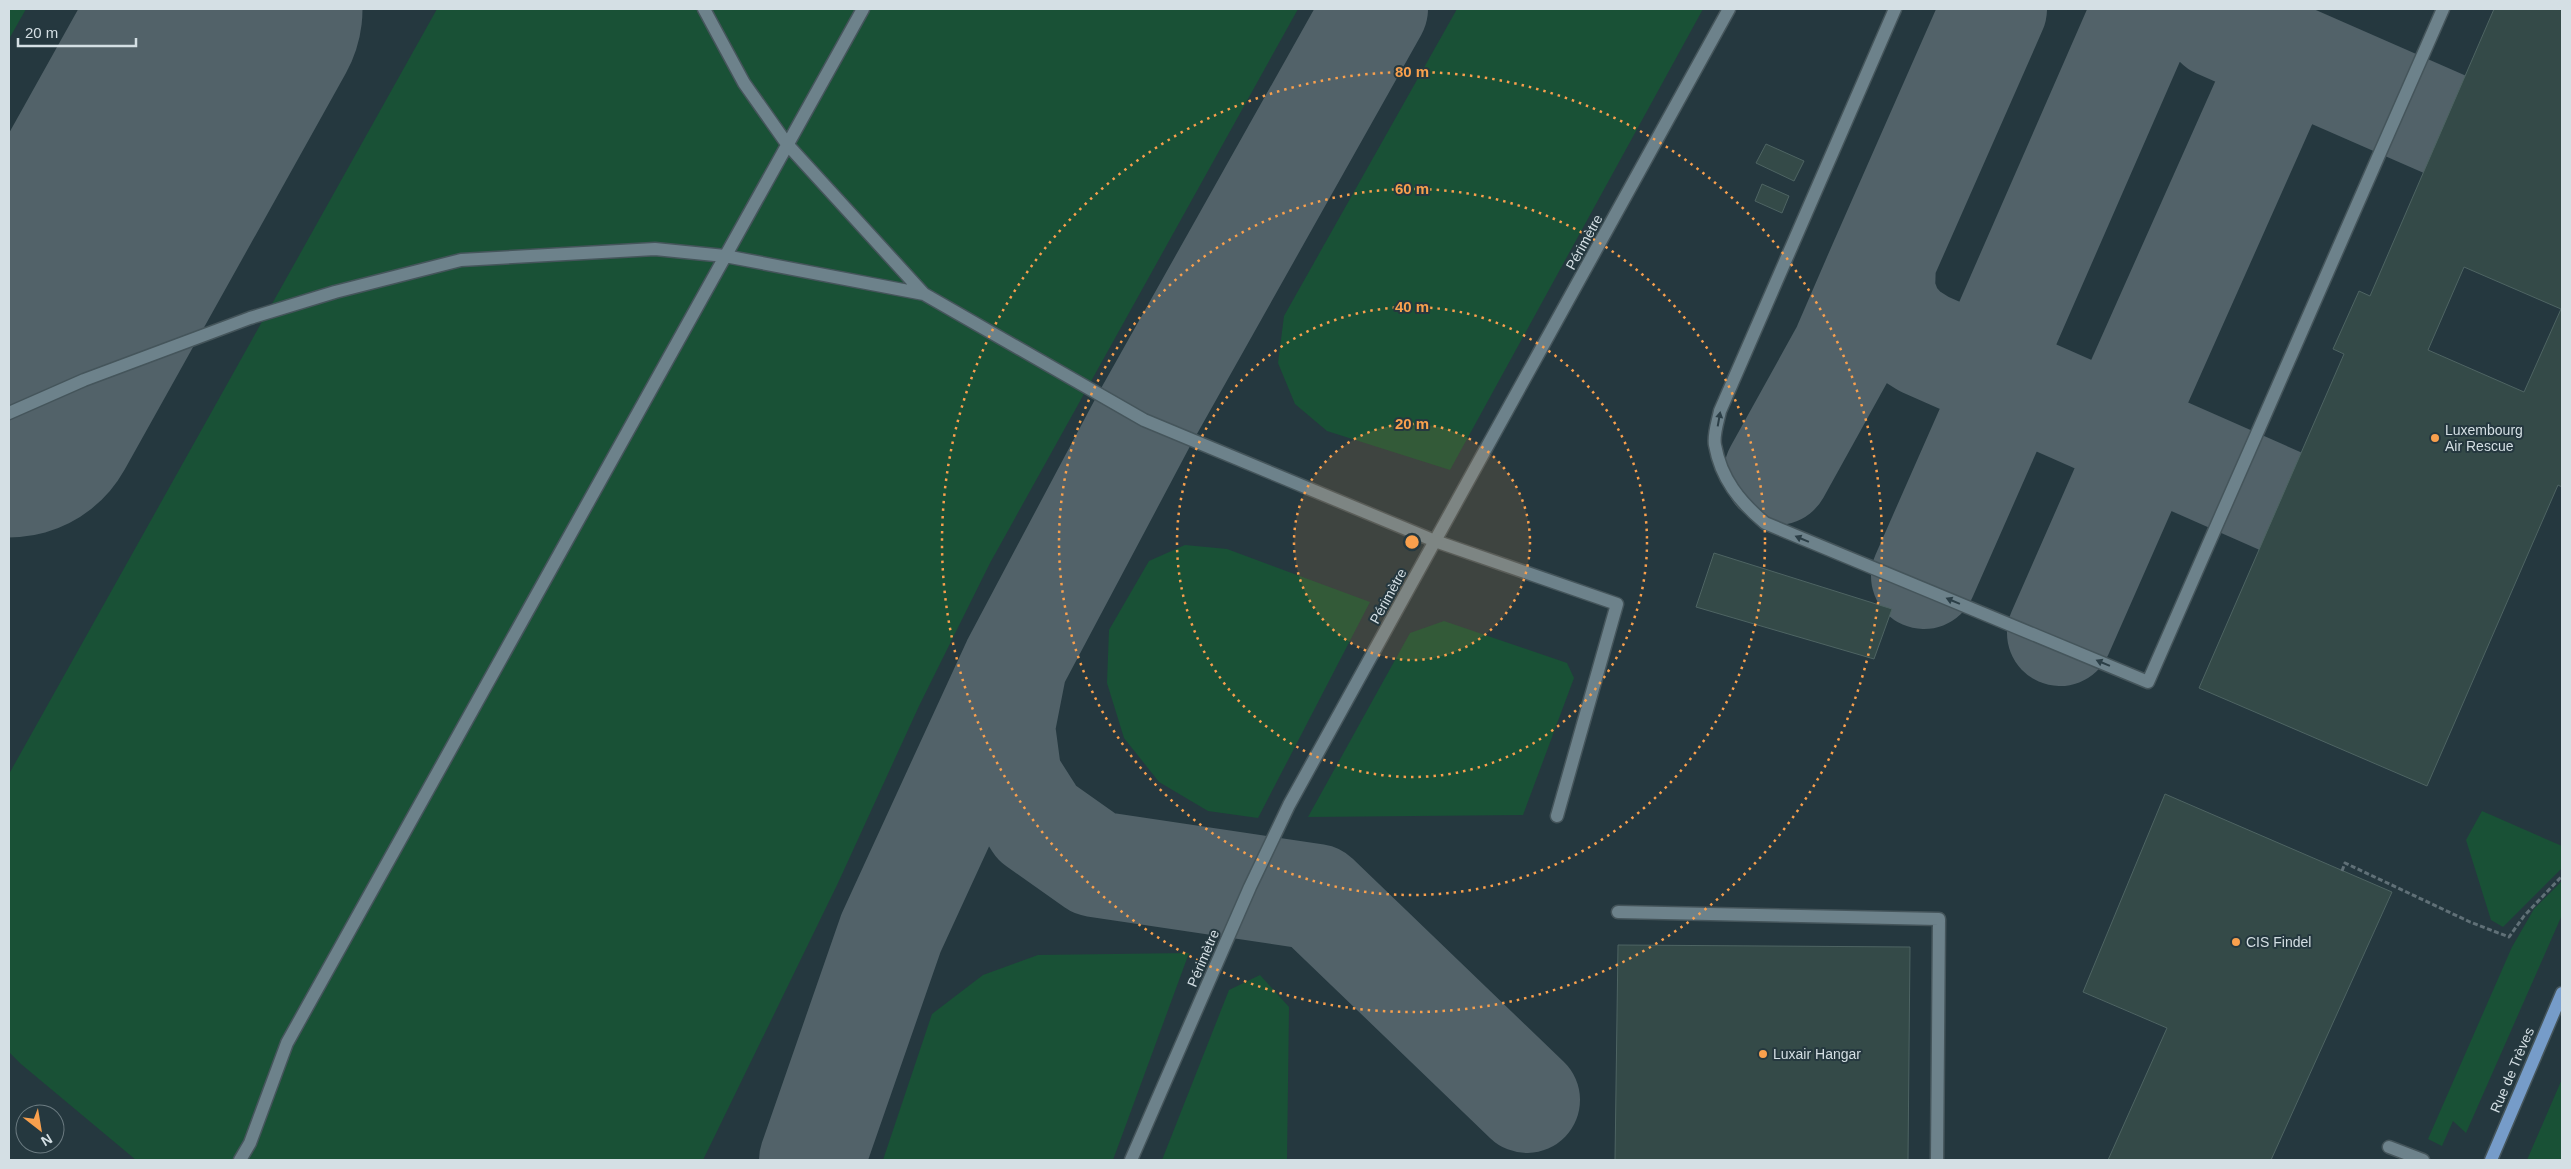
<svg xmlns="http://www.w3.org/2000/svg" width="2571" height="1169" viewBox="0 0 2571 1169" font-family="Arial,sans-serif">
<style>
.green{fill:#195136}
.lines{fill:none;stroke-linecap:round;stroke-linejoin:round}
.taxiway{stroke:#526269;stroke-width:106}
.runway{stroke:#526269;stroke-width:265}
.building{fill:#344a48;stroke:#4e6463;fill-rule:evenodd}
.service-casing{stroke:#45555b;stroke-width:15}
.primary-casing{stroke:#45555b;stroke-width:15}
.path{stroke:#607077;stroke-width:3;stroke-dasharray:5 2.5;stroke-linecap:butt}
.service{stroke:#6d828b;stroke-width:12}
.primary{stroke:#769cc9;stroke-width:12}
.oneway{fill:#2c3f47}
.ring{fill:none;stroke:#f9a04d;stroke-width:2.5;stroke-dasharray:2.5 5}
.poi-dot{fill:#f9a04d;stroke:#25383f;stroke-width:2}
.labels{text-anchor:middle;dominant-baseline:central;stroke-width:4;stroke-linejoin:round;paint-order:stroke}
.street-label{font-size:14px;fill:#d4dfe4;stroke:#25383f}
.poi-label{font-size:14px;fill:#d4dfe4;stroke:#25383f;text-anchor:start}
.centre{fill:#f9a04d;stroke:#25383f;stroke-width:2.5}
.ring-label{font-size:15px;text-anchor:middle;font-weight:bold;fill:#f9a04d;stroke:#25383f;stroke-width:4;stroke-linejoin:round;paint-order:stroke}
</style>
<rect width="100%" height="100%" fill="#25383f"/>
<path class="green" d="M9 9H26L9 39Z
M437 9H1298L990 563 919 706 838 883 703 1160H136L21 1064 9 1052V774Z
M1457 9H1703L1450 470 1327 431 1295 404 1278 363 1284 316Z
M1185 545 1227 549 1370 602 1258 818 1208 811 1159 782 1124 738 1107 683 1109 630 1149 561Z
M1444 621 1567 663 1574 678 1523 815 1308 817 1410 633Z
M2482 811 2562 846V868L2503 927 2491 920 2466 840Z
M2562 881V915L2466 1133 2453 1121 2442 1146 2428 1139 2512 947 2534 909Z
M1189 953 1113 1160H883L932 1014 983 975 1038 955Z
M1260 975 1289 1007 1287 1160H1162L1229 990Z
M2562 1079V1160H2527Z"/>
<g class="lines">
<path class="taxiway" d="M1994 9 1883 261 1882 292 1891 316 1905 332 1924 344 2280 501
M2218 25 2444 124
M1986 373 2145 9
M2118 430 2285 55
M1777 472 1844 351 1883 261
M1924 576 2009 383
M2060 633 2144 442
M1013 671 1002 727 1009 779 1037 823 1095 864 1316 897 1527 1100
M812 1160 891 933 1015 663 1144 420 1375 9"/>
<path class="runway" d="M9 405 230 9"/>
</g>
<path class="building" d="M2494 9H2562V487L2558 485 2427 786 2199 688 2344 354 2333 349 2359 291 2370 296ZM2464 267 2561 309 2524 392 2428 350Z
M1766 144 1804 161 1794 181 1756 163Z
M1762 184 1789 196 1782 213 1755 201Z
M1714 553 1892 609 1874 659 1696 607Z
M2165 794 2392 892 2271 1160H2108L2167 1028 2083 992Z
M1618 945 1910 947 1908 1160H1615Z"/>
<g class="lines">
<g class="service-casing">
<path id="service" d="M704 9 744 83 787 144 924 294 1144 420 1435 541 1617 604 1557 816
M1895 9 1720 411C1718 421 1713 435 1715 445 1721 479 1740 502 1765 523L2148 682 2443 9
M9 413 84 380 250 318 335 292 461 260 655 249 725 256 924 294
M1618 912 1939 919 1937 1160
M2389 1147 2423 1160
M240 1160 250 1143 287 1043 863 9
M1131 1160 1250 887 1289 805 1729 9"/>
</g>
<g class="primary-casing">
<path id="primary" d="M2491 1160 2562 993"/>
</g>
<path class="path" d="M2342 871 2345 863 2470 922 2509 937 2524 916 2562 876"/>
<use href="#service" class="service"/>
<use href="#primary" class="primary"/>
</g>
<defs><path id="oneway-solid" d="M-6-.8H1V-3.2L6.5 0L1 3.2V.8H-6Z" transform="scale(1.25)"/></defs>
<g class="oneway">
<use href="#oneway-solid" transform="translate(1719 419) rotate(-80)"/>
<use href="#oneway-solid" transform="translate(1802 539) rotate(-157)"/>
<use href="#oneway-solid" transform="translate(1953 601) rotate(-157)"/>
<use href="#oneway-solid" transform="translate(2103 663) rotate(-157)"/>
</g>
<circle cx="1412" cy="542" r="118" fill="#f9a04d" fill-opacity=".12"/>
<g class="ring">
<circle cx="1412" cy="542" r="118"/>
<circle cx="1412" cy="542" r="235"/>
<circle cx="1412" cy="542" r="353"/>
<circle cx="1412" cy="542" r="470"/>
</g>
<g class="poi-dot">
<circle cx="2435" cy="438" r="5"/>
<circle cx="2236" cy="942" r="5"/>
<circle cx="1763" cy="1054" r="5"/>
</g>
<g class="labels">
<g class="street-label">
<text transform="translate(1584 242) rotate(-61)">Périmètre</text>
<text transform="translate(1388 596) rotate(-61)">Périmètre</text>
<text transform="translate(1203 958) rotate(-67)">Périmètre</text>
<text transform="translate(2512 1070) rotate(-67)">Rue de Trèves</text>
</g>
<g class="poi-label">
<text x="2445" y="430">Luxembourg<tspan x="2445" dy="16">Air Rescue</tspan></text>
<text x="2246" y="942">CIS Findel</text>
<text x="1773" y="1054">Luxair Hangar</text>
</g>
</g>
<circle cx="1412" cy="542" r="8" class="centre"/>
<g class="ring-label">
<text x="1412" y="77">80 m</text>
<text x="1412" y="194">60 m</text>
<text x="1412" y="312">40 m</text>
<text x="1412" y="429">20 m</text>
</g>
<rect width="2571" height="1169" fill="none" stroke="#d4dfe4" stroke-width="20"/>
<g transform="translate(40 1129) rotate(149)"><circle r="24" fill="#25383f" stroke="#6b7b81"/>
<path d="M0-4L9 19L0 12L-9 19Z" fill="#f9a04d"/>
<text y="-8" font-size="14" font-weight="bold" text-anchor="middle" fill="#d4dfe4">N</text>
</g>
<path d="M18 38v8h118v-8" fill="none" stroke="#d4dfe4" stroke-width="2.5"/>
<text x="25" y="38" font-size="15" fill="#d4dfe4" stroke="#25383f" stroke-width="4" paint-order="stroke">20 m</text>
</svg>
